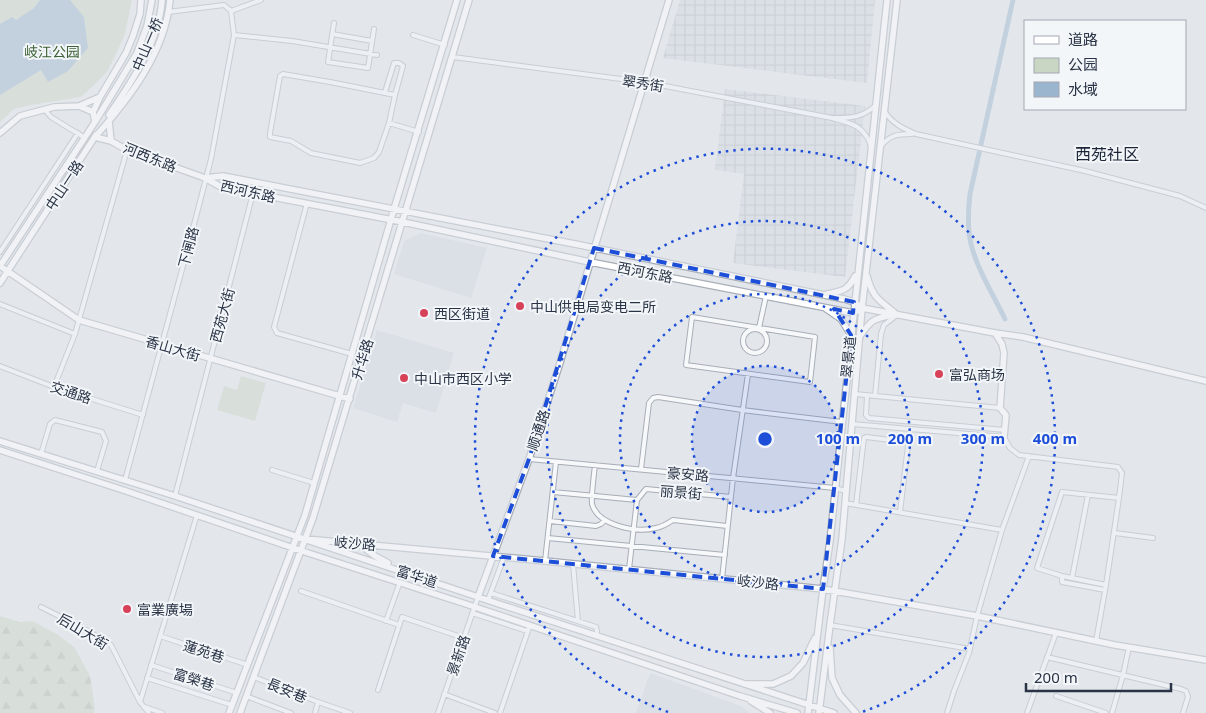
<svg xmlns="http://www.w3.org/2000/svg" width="1206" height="713" viewBox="0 0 1206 713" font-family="'Noto Sans','Noto Sans SC',sans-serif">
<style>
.built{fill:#d1d6de}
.industrial{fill:url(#industrial-grid)}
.forest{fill:url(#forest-firs)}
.green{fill:#c9d6c4}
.water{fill:#9cb5ce}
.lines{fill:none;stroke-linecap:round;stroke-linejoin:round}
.canal{stroke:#9cb5ce;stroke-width:5}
.street-casing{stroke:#a8aeb7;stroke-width:6}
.secondary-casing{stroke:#a8aeb7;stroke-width:8}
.street{stroke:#f6f8fa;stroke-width:4}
.secondary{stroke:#fff;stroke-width:5.5}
.marked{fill:none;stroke:#1d4ed8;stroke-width:4;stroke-dasharray:10 6;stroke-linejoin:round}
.ring{fill:none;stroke:#1d4ed8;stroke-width:2.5;stroke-dasharray:2.5 5}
.poi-dot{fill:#d74259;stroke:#f3f6f9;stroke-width:2}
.labels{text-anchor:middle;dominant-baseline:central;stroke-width:4;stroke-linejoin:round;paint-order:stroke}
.street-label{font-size:14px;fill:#2a3446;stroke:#f3f6f9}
.park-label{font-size:14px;fill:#3e6236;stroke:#f3f6f9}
.poi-label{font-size:14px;fill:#2a3446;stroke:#f3f6f9;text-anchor:start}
.quarter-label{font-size:16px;fill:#1c2537;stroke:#f3f6f9}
.centre{fill:#1d4ed8;stroke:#f3f6f9;stroke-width:2.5}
.ring-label{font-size:15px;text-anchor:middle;font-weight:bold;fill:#1d4ed8;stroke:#f3f6f9;stroke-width:4;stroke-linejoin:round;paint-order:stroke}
</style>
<defs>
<pattern id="industrial-grid" width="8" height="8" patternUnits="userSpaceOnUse" patternTransform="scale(1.25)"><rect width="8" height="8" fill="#d1d6de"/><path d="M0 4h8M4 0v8" fill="none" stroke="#b4b8c0"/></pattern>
<pattern id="forest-firs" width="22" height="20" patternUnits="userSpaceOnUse" patternTransform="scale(1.25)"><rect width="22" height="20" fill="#c9d6c4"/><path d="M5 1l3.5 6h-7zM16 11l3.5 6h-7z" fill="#adb8aa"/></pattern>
</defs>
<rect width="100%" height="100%" fill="#e3e7ec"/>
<path class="built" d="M421 233 487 248 471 298 394 274 404 241Z
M377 330 454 353 436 413 403 403 397 422 353 408Z
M650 673 741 706 750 713H636Z"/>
<path class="industrial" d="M680 0H875L867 83 663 58Z
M725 89 865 106 845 277 733 263 744 174 715 170Z"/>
<path class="forest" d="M0 616 20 622 32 621 57 634 75 648 90 676 95 708 94 713H0Z"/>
<path class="green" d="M0 0H132L125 34 116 54 107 72 93 86 81 97 31 105 14 109 0 122Z
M241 376 266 383 255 421 217 410 224 386 237 390Z"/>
<path class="water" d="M40 0H70L84 17 88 48 68 71 48 82 41 70 0 95V24L12 17 16 20 34 8Z"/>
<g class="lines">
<path class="canal" d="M1005 319C994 296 977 269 971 244 967 227 968 211 970 194L1013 0"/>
<g class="street-casing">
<path id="street" d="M231 11 261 0
M168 12 224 5 231 11
M334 23 328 62 368 68 374 29
M332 34 372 41
M234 35 292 41 377 55
M413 35 445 45
M453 57 644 82 832 118C850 123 864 125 871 146
M385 92 394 63H399L403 66 395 95
M45 110 51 117 85 138
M885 112C893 124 904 129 916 134L1085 171 1180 196 1206 208
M836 118C853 118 862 117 875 106
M389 123 395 95 330 82 283 74 280 76 270 133V137L291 141 311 153 360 163 374 158 379 152 389 123 419 132
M881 146C890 135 897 134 912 134
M307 203 274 327 277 333 352 354
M0 252 78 133
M0 304 75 334 54 387
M692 317 815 337 810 382 686 365Z
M759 328 766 296
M743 341a12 12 0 1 1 24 0a12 12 0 1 1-24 0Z
M75 334 127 150
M0 366 54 387 143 415
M855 394 1000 408
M867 395 866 415 869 418 1005 430
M875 396 881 334 884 325 897 315
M852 424 1004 437 1010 448 1019 455 1118 467 1122 473 1119 498 1106 585 1096 641
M41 454 50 424 55 420 102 432 106 441 97 471
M529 459 835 488 846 491
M595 465C594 474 591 497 592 504 598 526 637 533 656 528 662 527 667 524 673 520L727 526
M641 469 649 403 653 398 658 397 742 410 842 422
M272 470 314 483
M125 480 190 240 211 159 234 35 231 11
M553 492 637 500 646 489 731 497
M175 496 253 193
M845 503 1002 530
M856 505 864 438 866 437 908 442
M900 512 910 429
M550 521 596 526 601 524 605 520
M1115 533 1153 538
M548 538 725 555
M545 561 556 462
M573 564 578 621
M629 569 637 500
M1062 576 1106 585
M1072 578 1088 495
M722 579 733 478 748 374
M1105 590 1062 582V576L1037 568 1062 492 1119 498
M301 591 399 625
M491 593 596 627 597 631 596 636
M488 600 504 557
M41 607 81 627 111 645 140 702 149 713
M472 613 527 631
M386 621 400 582
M830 625 970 649
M160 636 248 665
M1047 657 1181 689 1186 691 1188 697 1183 713
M151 665 237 693
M254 677 318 702 350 713
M147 678 232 705
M378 690 402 617 464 638
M444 694 495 713
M246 696 291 713
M1056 696 1106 713
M140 702 197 515
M145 707 162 713
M315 713 318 702
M438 713 478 597
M500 713 530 625
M947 713 954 691 969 653 977 616 1002 530 1029 456
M1027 713 1056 633
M1112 713 1123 675 1129 647"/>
</g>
<g class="secondary-casing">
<path id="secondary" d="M170 0C165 53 129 99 95 137L111 141 127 150 205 178 221 187 403 222 590 262 853 313 862 308
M79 106 93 112 95 122
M93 112 100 97
M109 115C132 81 159 42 162 0
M109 121 111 141
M0 133 20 116 54 107 79 106 100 97 126 53 133 36 140 14 141 0
M205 178 223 176 580 245 844 299 854 302 862 308 995 333 1023 337 1206 381
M0 266 79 320 350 399
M0 266 95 122 137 53 147 26 152 0
M867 276C873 298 878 299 895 313
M0 283 96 135
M827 294C841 291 848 291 855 276
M825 308 841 319 851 335
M995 333 1002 344 1004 353 1000 408 1006 415 1004 437
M860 336C871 320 873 319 892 315
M0 441 175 496 493 602 834 713
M0 450 123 490 302 551 475 607 740 696 797 713
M306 539 545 561 823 589 977 616 1115 645 1206 660
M359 544 375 556 388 563
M478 597 529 459 559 366 669 0
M830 648 832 678 840 695 856 713
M747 684H773L791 676 803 663 815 638
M751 701 770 713
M229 713 305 515 394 209 457 0
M240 713 313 518 469 0
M808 713 823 589 830 541 887 0
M819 713 830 625 842 539 862 308 897 0"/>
</g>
<use href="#street" class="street"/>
<use href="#secondary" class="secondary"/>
</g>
<path d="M0 0H1206V713H0ZM594 248 854 302 853 313 834 309 851 335 823 589 493 556 529 459Z" fill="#e3e7ec" fill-opacity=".55" fill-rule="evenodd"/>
<path class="marked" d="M594 248 854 302 853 313 834 309 851 335 823 589 493 556 529 459Z"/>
<circle cx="765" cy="439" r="73" fill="#1d4ed8" fill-opacity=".12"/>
<g class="ring">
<circle cx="765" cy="439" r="73"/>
<circle cx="765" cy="439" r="145"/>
<circle cx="765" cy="439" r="218"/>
<path d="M668 712A290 290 0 1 1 862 712"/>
</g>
<g class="poi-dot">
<circle cx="520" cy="306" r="5"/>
<circle cx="424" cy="313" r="5"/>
<circle cx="939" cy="374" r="5"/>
<circle cx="404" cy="378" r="5"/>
<circle cx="127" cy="609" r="5"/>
</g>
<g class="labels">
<g class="street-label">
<text transform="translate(147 44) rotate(-67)">中山一桥</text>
<text transform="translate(643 83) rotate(9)">翠秀街</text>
<text transform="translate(150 157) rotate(22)">河西东路</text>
<text transform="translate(64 185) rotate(-57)">中山一路</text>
<text transform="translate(248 191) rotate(13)">西河东路</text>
<text transform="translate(188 247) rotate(-75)">下闸路</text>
<text transform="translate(645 272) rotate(11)">西河东路</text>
<text transform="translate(222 315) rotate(-75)">西苑大街</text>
<text transform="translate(173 348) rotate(16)">香山大街</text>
<text transform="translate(848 357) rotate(-84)">翠景道</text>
<text transform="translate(362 359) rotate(-73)">升华路</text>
<text transform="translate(71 392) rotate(18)">交通路</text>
<text transform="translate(538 430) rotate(-72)">顺通路</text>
<text transform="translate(688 474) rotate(5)">豪安路</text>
<text transform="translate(681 492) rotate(5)">丽景街</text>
<text transform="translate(355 543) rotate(5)">岐沙路</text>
<text transform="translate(417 576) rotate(18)">富华道</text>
<text transform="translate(758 582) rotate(6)">岐沙路</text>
<text transform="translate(83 631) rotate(31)">后山大街</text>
<text transform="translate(204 651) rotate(18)">蓮苑巷</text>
<text transform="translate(458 655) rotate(-71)">景新路</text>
<text transform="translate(194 679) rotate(18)">富榮巷</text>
<text transform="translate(287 690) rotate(22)">長安巷</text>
</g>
<g class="park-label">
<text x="52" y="51">岐江公园</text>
</g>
<g class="poi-label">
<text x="530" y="306">中山供电局变电二所</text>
<text x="434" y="313">西区街道</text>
<text x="949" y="374">富弘商场</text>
<text x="414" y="378">中山市西区小学</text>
<text x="137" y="609">富業廣場</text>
</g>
<g class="quarter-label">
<text x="1107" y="154">西苑社区</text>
</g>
</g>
<circle cx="765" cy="439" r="8" class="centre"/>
<g class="ring-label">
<text x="838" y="444">100 m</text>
<text x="910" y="444">200 m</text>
<text x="983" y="444">300 m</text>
<text x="1055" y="444">400 m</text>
</g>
<rect x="1024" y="20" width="162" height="90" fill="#f3f6f9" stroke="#a3a8b1"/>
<rect x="1034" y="36" width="25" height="8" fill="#ffffff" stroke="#a3a8b1"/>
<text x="1068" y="45" font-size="15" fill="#2a3446">道路</text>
<rect x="1034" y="58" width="25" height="15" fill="#c9d6c4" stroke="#a3a8b1"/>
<text x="1068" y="70" font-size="15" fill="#2a3446">公园</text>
<rect x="1034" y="82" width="25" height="15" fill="#9cb5ce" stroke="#a3a8b1"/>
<text x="1068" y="95" font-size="15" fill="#2a3446">水域</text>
<path d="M1026 683v8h145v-8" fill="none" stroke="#2a3446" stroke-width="2.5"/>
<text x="1034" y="683" font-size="15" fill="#2a3446" stroke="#f3f6f9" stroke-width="4" paint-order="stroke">200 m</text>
</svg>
